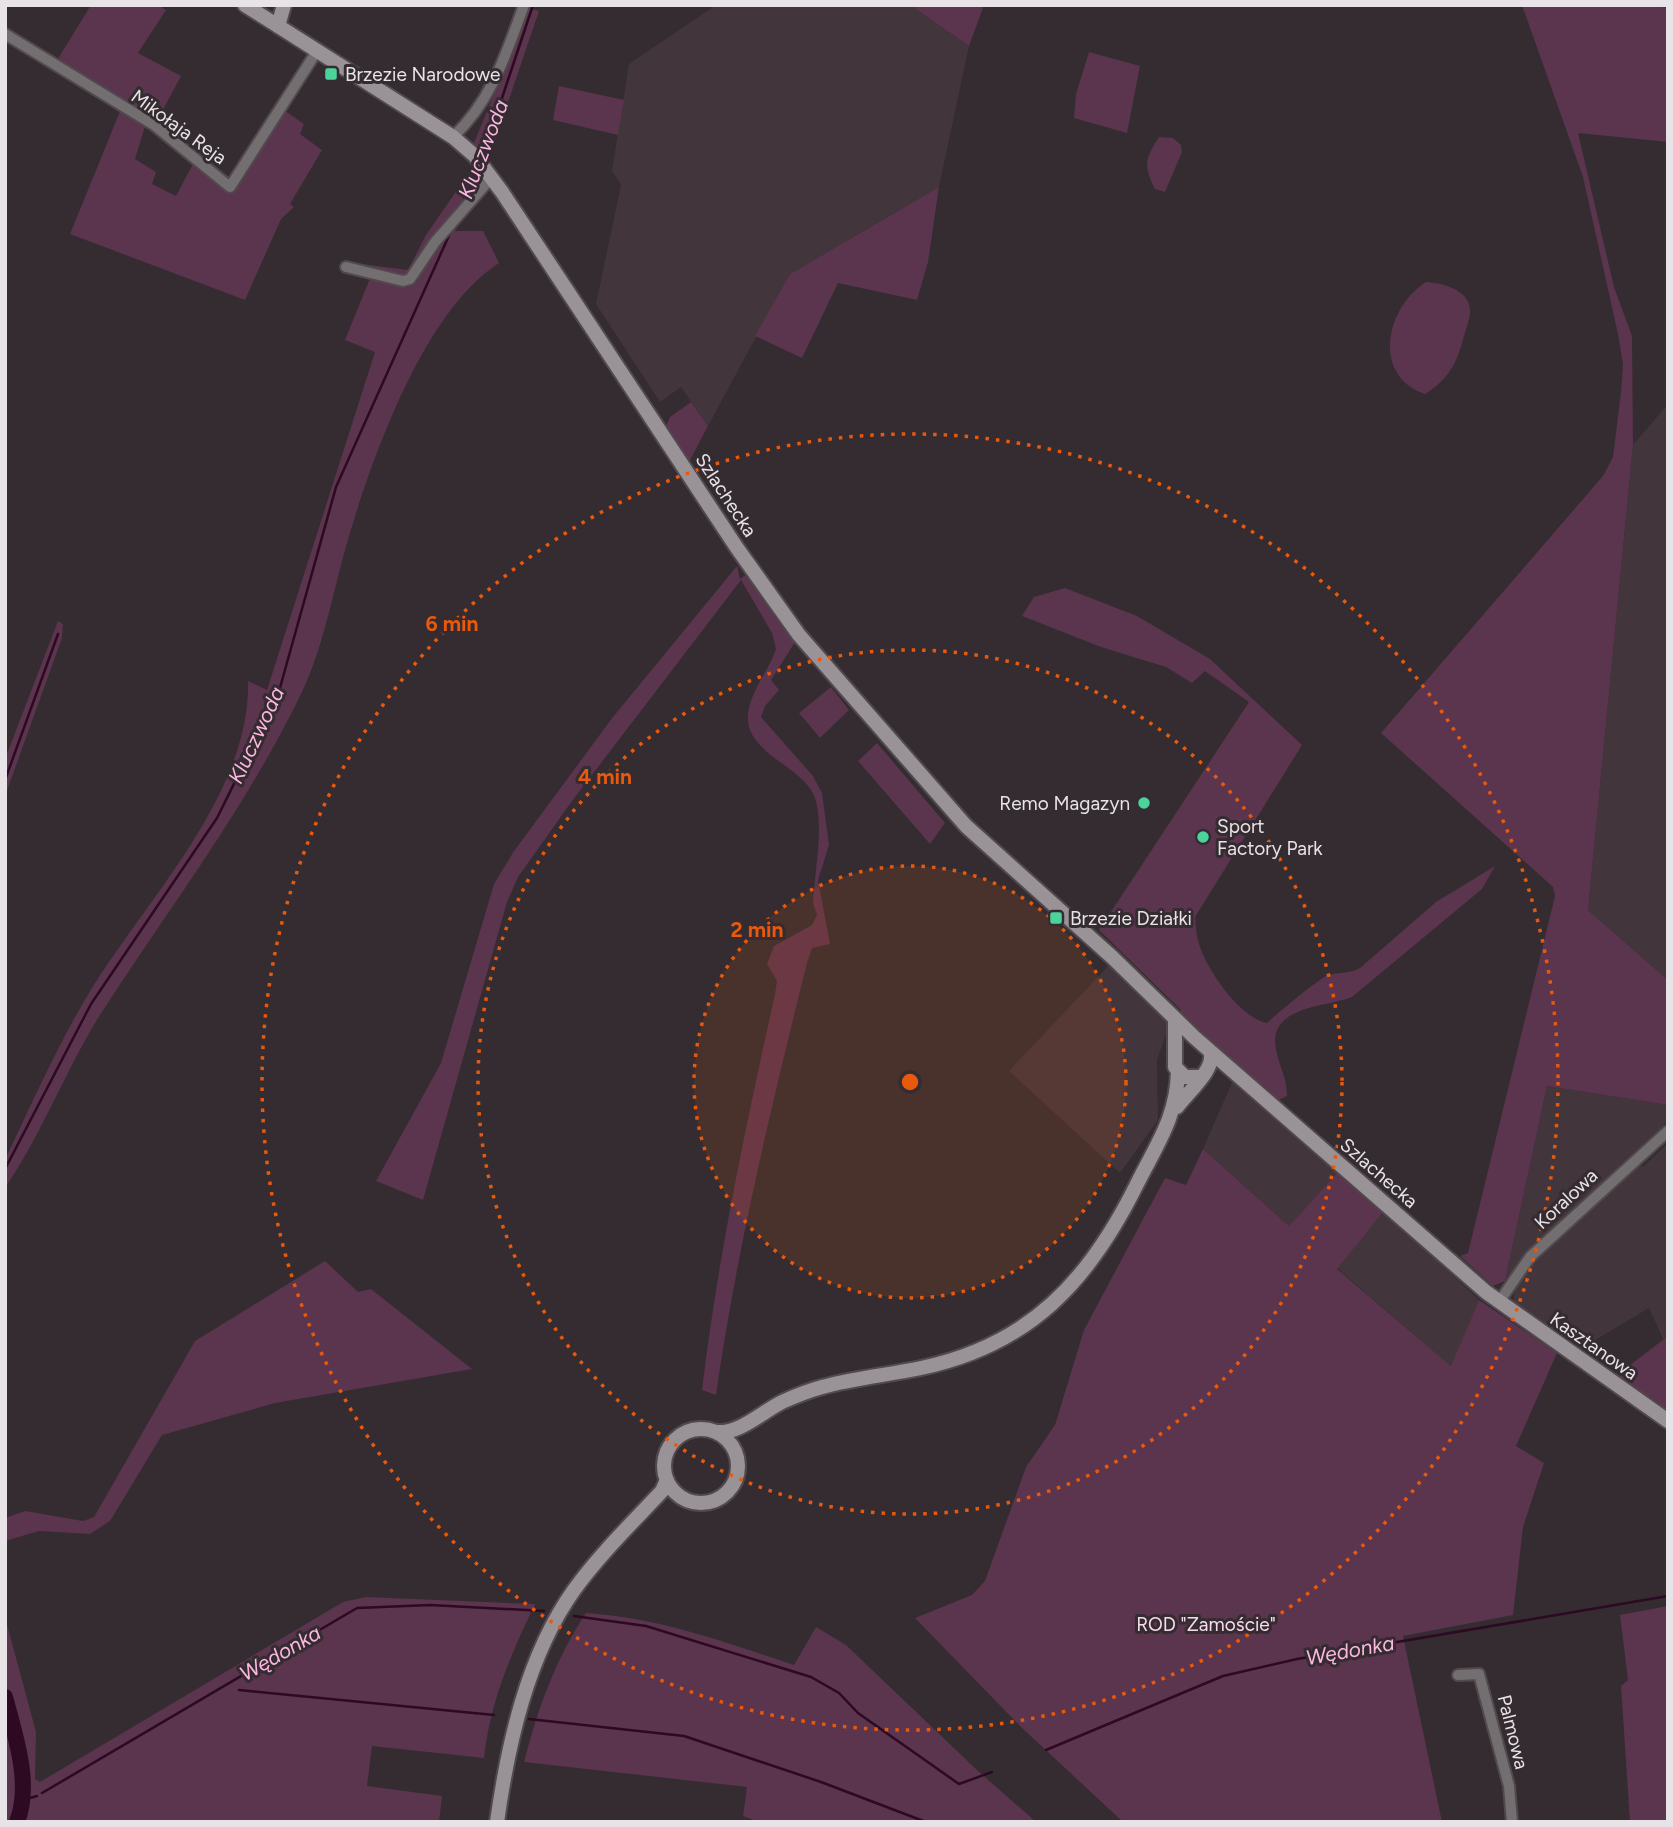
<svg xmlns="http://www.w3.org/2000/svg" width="1673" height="1827" viewBox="0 0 1673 1827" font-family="Figtree,sans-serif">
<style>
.built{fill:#42353c}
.green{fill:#5b344d}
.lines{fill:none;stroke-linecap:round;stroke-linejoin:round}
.stream{stroke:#2d0922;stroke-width:2.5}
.river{stroke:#2d0922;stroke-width:16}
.street-casing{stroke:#51494e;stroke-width:14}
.secondary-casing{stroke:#51494e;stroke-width:18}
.street{stroke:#736f71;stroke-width:10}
.secondary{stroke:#999397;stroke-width:14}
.ring{fill:none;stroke:#e8590c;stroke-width:3.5;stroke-dasharray:3.5 7}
.poi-dot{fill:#4cd39b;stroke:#342c31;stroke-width:2.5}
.labels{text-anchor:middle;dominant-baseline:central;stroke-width:6;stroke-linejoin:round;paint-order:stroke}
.poi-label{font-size:19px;fill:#e8e3e6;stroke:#342c31;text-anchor:start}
.street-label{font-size:19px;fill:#e8e3e6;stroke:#342c31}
.park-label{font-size:19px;fill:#f8daec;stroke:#342c31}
.water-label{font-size:21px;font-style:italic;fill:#fdb6e2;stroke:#342c31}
.centre{fill:#e8590c;stroke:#342c31;stroke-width:3.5}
.ring-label{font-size:21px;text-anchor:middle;font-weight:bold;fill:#e8590c;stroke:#342c31;stroke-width:6;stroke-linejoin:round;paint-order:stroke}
</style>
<rect width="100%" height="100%" fill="#342c31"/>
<path class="built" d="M716 5H910L969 46 939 187 790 274 708 426 681 387 660 402 596 304 621 185 612 171 629 64Z
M1668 404V980L1588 910 1633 445Z
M1109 965 1170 1023 1157 1060 1158 1120 1120 1173 1009 1071Z
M1234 1078 1338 1172 1289 1226 1203 1149Z
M1547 1086 1668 1105V1121L1540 1240 1505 1281Z
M1668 1143V1336L1663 1339 1649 1308 1575 1352 1513 1303 1516 1283 1542 1251 1634 1167 1644 1166Z
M1384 1211 1479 1300 1452 1367 1337 1268Z"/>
<path class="green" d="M91 5H159L166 10 138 53 181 76 157 121 56 62Z
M910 5H984L969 46Z
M1522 5H1652L1668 8V142L1578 133 1614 287 1632 336 1633 445 1588 910 1668 980V1105L1547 1086 1505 1281 1493 1286 1460 1256 1468 1253 1555 896 1553 887 1381 733 1603 476 1613 457 1621 392 1623 364 1618 334 1583 177Z
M529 8 539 11 489 158 474 143Z
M1089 52 1140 66 1127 133 1074 118 1076 94Z
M559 86 624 100 618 135 553 120Z
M121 109 146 123 135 159 156 172 152 184 176 196 194 162 229 189 284 110 304 124 300 134 322 150 290 204 294 207 281 219 245 300 70 234Z
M1159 137 1173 138 1181 145 1182 152 1165 192 1155 189C1143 165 1145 159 1159 137Z
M475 164 486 179 412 274 400 276 346 262 408 270 426 235Z
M939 187 928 262 917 300 838 283 802 358 755 336 790 274Z
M463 216 455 231H483L499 263C423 312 372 458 347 543 332 595 323 652 298 700 243 812 167 911 100 1015 65 1071 42 1134 5 1188V1160C30 1107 54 1053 83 1003 139 906 251 798 248 681L267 690 375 352 345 340 371 276 415 284 444 237Z
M1426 282C1442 283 1468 289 1470 309 1471 317 1466 328 1464 336 1457 363 1449 379 1425 394 1371 376 1386 307 1426 282Z
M691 402 708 426 689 462 666 426 670 417Z
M737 566 740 579 747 574 795 642 771 680 779 690 765 706 761 717 813 776 822 793 829 845 818 880 830 944 812 948 807 963C771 1107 737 1249 716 1395L702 1390C718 1256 746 1125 775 994L777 981 767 964 774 946 812 925 817 915 813 903C814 873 827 815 811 790 793 762 739 749 749 708 754 686 769 670 776 649L772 633 741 580 572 801 518 877 507 902 423 1200 376 1181 441 1063 494 884 514 851 613 717Z
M1065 588 1137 616 1210 659 1302 745 1195 917C1196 925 1196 935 1199 944 1207 970 1240 1018 1267 1023 1274 1016 1321 977 1328 975 1341 972 1349 974 1360 968L1436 902 1495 866 1482 889 1352 997C1327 1007 1267 1006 1276 1049 1279 1067 1287 1076 1287 1096L1279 1100 1179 1013 1181 1010 1099 930 1249 702 1205 671 1192 683 1166 667 1101 647 1022 616 1034 597Z
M58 621 63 624 62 638 5 796V759Z
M831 687 849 710 820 738 799 713Z
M877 743 945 823 930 844 858 761Z
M1203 1149 1289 1226 1338 1172 1384 1211 1337 1269 1451 1366 1479 1300 1557 1353 1516 1446 1544 1463 1523 1527 1513 1615 1403 1636 1442 1822H1123L1021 1727 915 1618 972 1595 985 1581 1026 1467 1055 1425 1084 1330 1165 1178 1186 1185Z
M325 1261 358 1292 371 1289 472 1369 275 1403 162 1435 110 1521 90 1534 39 1531 5 1541V1518L25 1511 83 1521 94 1517 195 1341Z
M1668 1336V1416L1613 1378Z
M366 1597 535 1604C511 1654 490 1702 484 1758L372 1746 367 1786 442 1796 439 1822H5V1617L36 1732 35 1779 40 1782 343 1602Z
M1668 1606V1822H1630L1621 1686 1628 1680 1620 1615Z
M586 1613C661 1618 724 1642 794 1665L816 1627 846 1645 977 1770 1036 1822H759L743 1816 747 1787 524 1762C538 1708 555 1660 586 1613Z"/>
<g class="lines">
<path class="stream" d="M482 158 533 5
M463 203 478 168
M5 780 58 634
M5 1169 91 1004 217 818 278 695 336 487 451 231
M574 1616 646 1626 811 1677 839 1693 858 1713 959 1784 992 1772
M239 1690 494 1715
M529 1719 684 1736 821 1782 926 1822
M1046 1750 1223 1676 1297 1659 1668 1596
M42 1793 357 1608 430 1605 544 1611
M23 1800 37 1796"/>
<path class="river" d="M5 1697C15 1735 32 1784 17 1822"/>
<g class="street-casing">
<path id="street" d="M5 34 154 125 230 187 317 51
M453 137C492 100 506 54 524 5
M346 267 403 281 410 279 435 242 492 177
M1499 1302 1530 1257 1668 1131
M1458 1675 1479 1674 1509 1786 1512 1822"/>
</g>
<g class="secondary-casing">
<path id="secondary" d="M245 5 453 137 475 156 502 192 737 548 799 635 966 826 1112 957 1194 1037 1486 1292 1668 1421
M278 26 284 5
M1175 1020V1067L1185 1077H1200
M1177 1107C1188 1092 1217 1068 1210 1051
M664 1466a37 37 0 1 1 74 0a37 37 0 1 1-74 0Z
M716 1432C740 1434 762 1412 782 1402 795 1396 808 1391 822 1387 854 1378 888 1375 921 1368 1030 1345 1089 1281 1137 1184 1157 1144 1177 1117 1178 1071
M497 1822C508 1744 527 1656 574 1590 600 1554 632 1523 662 1491L667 1480"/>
</g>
<use href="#street" class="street"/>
<use href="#secondary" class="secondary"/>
</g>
<circle cx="910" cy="1082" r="216" fill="#e8590c" fill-opacity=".12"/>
<g class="ring">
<circle cx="910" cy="1082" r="216"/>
<circle cx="910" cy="1082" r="432"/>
<circle cx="910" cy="1082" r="648"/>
</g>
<g class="poi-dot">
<rect x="324" y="67" width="14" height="14" rx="3.5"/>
<circle cx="1144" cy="803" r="7"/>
<circle cx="1203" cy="837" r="7"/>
<rect x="1049" y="911" width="14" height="14" rx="3.5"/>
</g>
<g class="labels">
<g class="poi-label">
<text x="345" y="74">Brzezie Narodowe</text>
<text x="1130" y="803" text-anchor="end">Remo Magazyn</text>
<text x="1217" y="826">Sport<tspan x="1217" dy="22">Factory Park</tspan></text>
<text x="1070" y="918">Brzezie Działki</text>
</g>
<g class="street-label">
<text transform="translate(179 127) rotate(36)">Mikołaja Reja</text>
<text transform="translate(726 495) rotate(57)">Szlachecka</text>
<text transform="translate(1379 1173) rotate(41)">Szlachecka</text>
<text transform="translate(1566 1199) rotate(-43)">Koralowa</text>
<text transform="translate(1594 1346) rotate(35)">Kasztanowa</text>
<text transform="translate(1513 1732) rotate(76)">Palmowa</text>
</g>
<g class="park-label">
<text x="1206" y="1624">ROD "Zamoście"</text>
</g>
<g class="water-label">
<text transform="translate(483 149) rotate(-69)">Kluczwoda</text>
<text transform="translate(256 735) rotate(-65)">Kluczwoda</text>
<text transform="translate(1350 1650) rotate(-10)">Wędonka</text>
<text transform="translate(280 1653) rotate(-30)">Wędonka</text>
</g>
</g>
<circle cx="910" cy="1082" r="10" class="centre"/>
<g class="ring-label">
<text x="452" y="631">6 min</text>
<text x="605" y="784">4 min</text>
<text x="757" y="937">2 min</text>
</g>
<rect width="1673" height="1827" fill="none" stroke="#e8e3e6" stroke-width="14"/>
</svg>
